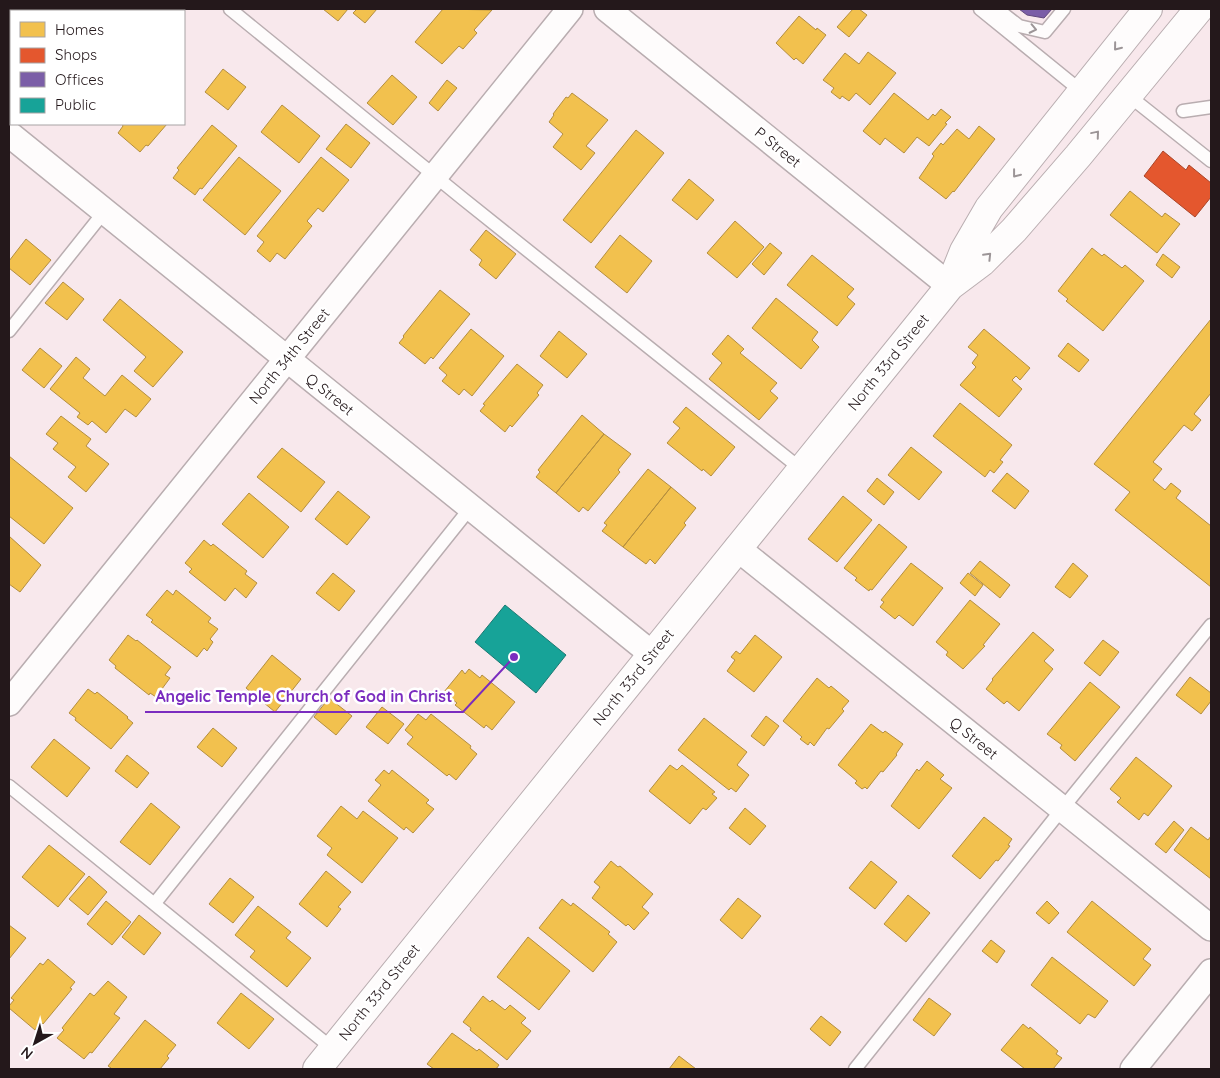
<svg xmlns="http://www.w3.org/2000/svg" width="1220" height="1078" viewBox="0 0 1220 1078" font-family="Quicksand,sans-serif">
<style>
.homes{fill:#f2c14e;stroke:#b48e3f}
.shops{fill:#e4572e;stroke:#aa4428}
.offices{fill:#7b5ea7;stroke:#61497d}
.public{fill:#17a398;stroke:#1b7972}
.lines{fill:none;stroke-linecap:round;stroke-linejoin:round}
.service-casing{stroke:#b9adb0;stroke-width:15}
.minor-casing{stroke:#b9adb0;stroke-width:28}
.secondary-casing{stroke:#b9adb0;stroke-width:30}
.service{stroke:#fefcfc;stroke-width:12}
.minor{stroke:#fefcfc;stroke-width:25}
.secondary{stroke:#fefcfc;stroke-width:28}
.oneway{stroke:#9c9597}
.labels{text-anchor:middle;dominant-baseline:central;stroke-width:5;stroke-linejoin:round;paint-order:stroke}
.street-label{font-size:15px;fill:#24181b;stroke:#fff}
.leader{fill:none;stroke:#7b2cbf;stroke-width:2}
.callout-dot{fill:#7b2cbf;stroke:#fff;stroke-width:2}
.callout-label{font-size:16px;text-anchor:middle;font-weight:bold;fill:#7b2cbf;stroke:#fff;stroke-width:5;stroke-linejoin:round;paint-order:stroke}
</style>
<rect width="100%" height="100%" fill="#f8e8ec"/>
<path class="homes" d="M48 9H99L97 11H46Z
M154 9H180L181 10 180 11H152Z
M323 9H348L338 21Z
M357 9H377L365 23 353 13Z
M443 9 492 10 474 30 477 33 463 49 459 46 442 64 415 42Z
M853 9H859L867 15 849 37 837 27Z
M799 16 816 30 817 28 826 35 803 64 796 58 794 60 776 43Z
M868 52 896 73 870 105 856 93 849 101 842 96 840 99 831 92 834 88 823 80 845 53 859 64Z
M223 69 246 87 228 110 205 92Z
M392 75 417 97 393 125 367 103Z
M447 80 457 88 438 111 429 103Z
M572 93 608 120 586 146 595 153 581 170 553 147 563 134 549 122 554 115 553 114 566 97 568 98Z
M894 93 928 120 933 114 935 116 941 109 951 117 945 123 947 124 929 146 917 137 904 153 885 138 880 145 863 131Z
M282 105 320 136 299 163 261 132Z
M122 124H167L148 146 146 145 140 152 118 133 123 126Z
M346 124 370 143 351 168 326 149Z
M212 125 237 146 202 189 200 188 195 195 173 178 179 170 177 168Z
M979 126 995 139 954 192 953 191 946 199 919 178 934 156 932 154 941 143 943 145 957 129 969 139Z
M636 130 664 153 591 243 563 220Z
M239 157 281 191 245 235 203 200Z
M321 157 349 180 323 212 318 208 307 221 312 226 285 259 277 253 270 262 257 251 264 242 257 236Z
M689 179 714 200 697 220 672 200Z
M1130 191 1162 217 1165 213 1180 224 1157 253 1110 215Z
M735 221 764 247 737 278 707 253Z
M486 230 516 254 496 279 479 265 482 260 470 250Z
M620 235 652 261 627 293 595 267Z
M26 239 51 260 30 285 9 268V261Z
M770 243 782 253 764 275 752 264Z
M1092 248 1102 256 1104 254 1122 268 1125 265 1144 281 1103 331 1066 301 1068 299 1058 291Z
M1163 254 1180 267 1172 278 1156 265Z
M812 255 854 289 847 297 855 304 837 326 787 285Z
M63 282 84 299 67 320 45 303Z
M440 290 470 314 433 359 431 357 425 364 399 343 404 337 403 336Z
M776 298 818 332 812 340 819 347 801 369 752 328Z
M120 299 183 352 153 387 134 371 146 357 103 320Z
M1211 319V393L1194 414 1201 420 1192 431 1184 425 1153 462 1162 469 1153 480 1165 490 1171 483 1181 491 1176 498 1211 526V587L1115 510 1130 492 1094 464Z
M471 329 504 356 472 396 464 389 459 395 442 381 447 375 439 368Z
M984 329 1030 368 1020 380 1016 376 1012 380 1022 389 999 417 960 385 976 367 972 363 978 355 968 347Z
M559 331 587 354 567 378 540 356Z
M728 335 744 349 740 353 777 383 770 391 778 398 759 420 709 379 722 363 712 354Z
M1068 343 1089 360 1079 372 1058 356Z
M40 348 62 366 44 388 22 370Z
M76 357 90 369 83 378 105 396 122 375 151 399 136 417 125 409 106 433 92 421 88 425 77 417 80 413 50 389Z
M517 364 543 385 537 393 539 395 512 427 510 425 505 432 480 411 485 405 483 404Z
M960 403 1012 445 1000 460 1003 462 994 473 990 470 985 477 933 436Z
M686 407 735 447 711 476 703 469 702 471 667 443 680 428 673 422Z
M582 415 604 434 556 493 536 477 540 472 538 470Z
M61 416 91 439 86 446 109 464 86 492 68 477 76 467 53 449 58 443 46 434Z
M604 434 631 454 618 470 620 472 588 511 583 507 579 512 556 493Z
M911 447 942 472 919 500 888 475Z
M282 448 325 482 301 512 257 477Z
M9 456 73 508 44 544 9 516Z
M648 469 671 487 623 547 602 531 607 525 604 523Z
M1007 473 1029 491 1015 509 992 491Z
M877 478 894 492 884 505 867 491Z
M671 487 696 508 684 523 686 525 655 564 650 559 646 564 623 547Z
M338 491 370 517 347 545 315 519Z
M249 493 289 527 263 558 222 524Z
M843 496 872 520 837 562 808 539Z
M879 524 907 547 872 590 870 589 869 591 855 580 857 578 844 568Z
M9 536 41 565 20 592 9 584Z
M204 540 211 546 213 544 247 571 245 574 257 583 246 598 235 588 225 601 189 572 192 569 185 563Z
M980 561 1010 585 1000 598 970 573Z
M911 563 943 588 913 626 899 615 895 619 880 607 884 602 881 600Z
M1073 563 1088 576 1070 598 1055 587Z
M333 573 355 591 339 611 316 593Z
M968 573 983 585 975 596 960 583Z
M167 590 173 595 176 590 211 618 208 622 218 629 210 639 213 642 207 651 204 648 197 657 151 622 153 620 146 615Z
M970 600 1000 624 983 645 985 646 963 669 946 655 948 652 936 642Z
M1033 632 1054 650 1044 661 1053 669 1019 711 1007 701 1004 704 986 689 993 680 992 679Z
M128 635 136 641 137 640 171 667 165 675 170 678 156 697 150 693 149 695 115 668 116 666 109 660Z
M755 635 782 657 754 692 727 671 735 660 731 657 736 651 740 654Z
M1103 640 1119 652 1100 676 1084 663Z
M272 655 301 679 275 712 246 688Z
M469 669 480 678 482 675 515 702 492 730 486 725 484 728 455 705 457 703 444 692 462 670 465 674Z
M1190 677 1211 693V701L1201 714 1176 695Z
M817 678 829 688 831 686 849 701 842 709 844 711 829 729 827 728 814 746 810 742 808 745 800 739 802 737 783 721Z
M1090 682 1120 707 1075 761 1060 748 1062 745 1047 734Z
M88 689 95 694 97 692 128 717 127 718 133 723 111 749 75 720 76 718 69 713Z
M329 698 352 716 336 735 314 717Z
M382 707 404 724 388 744 366 727Z
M418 714 426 720 431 714 471 746 470 748 477 754 456 780 449 774 447 776 407 744 413 737 405 730Z
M766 716 779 726 764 746 751 736Z
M704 718 747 752 737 765 749 775 736 792 731 788 729 790 678 750Z
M871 724 883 733 885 731 903 744 896 754 897 755 883 772 881 771 867 789 865 787 862 789 855 783 857 781 838 765Z
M213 728 237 748 222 767 197 747Z
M54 739 90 768 67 797 31 767Z
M127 755 149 773 137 788 115 771Z
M1136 757 1172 786 1148 816 1144 813 1139 820 1117 802 1121 798 1110 789Z
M927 761 944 775 940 779 952 788 919 829 891 806 917 769 919 771Z
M670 765 677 770 682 765 715 792 712 794 717 798 706 810 703 808 690 824 649 791Z
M384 770 389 774 392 770 429 800 426 803 434 809 413 833 406 827 404 830 368 801 381 785 375 780Z
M151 803 180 827 150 865 120 842Z
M341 806 357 819 363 811 398 838 362 883 327 855 332 848 317 836Z
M745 808 766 826 750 845 729 828Z
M984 817 1012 839 1008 845 1010 846 998 861 996 860 980 879 952 856Z
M1174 821 1184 830 1166 853 1155 844Z
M1191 827 1208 840 1211 836V879L1174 850Z
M49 845 85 874 58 907 22 877Z
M611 861 618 867 620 866 653 894 642 907 649 913 634 930 628 924 626 926 592 898 600 887 594 882Z
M871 861 897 882 875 909 849 888Z
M326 871 351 892 338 907 341 909 327 927 299 904Z
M89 876 107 892 88 915 69 899Z
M230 878 254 897 233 923 209 904Z
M908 895 930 913 906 942 884 924Z
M738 898 761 916 742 939 720 920Z
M562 899 571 906 573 903 610 932 608 934 617 942 593 972 539 928Z
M106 901 131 922 112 945 87 924Z
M1047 901 1059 913 1049 924 1036 913Z
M1092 901 1151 949 1143 959 1151 965 1134 986 1067 932Z
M258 906 291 932 286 938 311 958 287 987 250 957 255 951 235 935Z
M139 915 161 933 144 955 122 937Z
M9 925 26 938 9 959Z
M528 937 570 971 539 1010 497 977Z
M991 940 1005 951 997 963 982 951Z
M1052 957 1108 1001 1095 1018 1088 1014 1080 1024 1031 985Z
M48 959 75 982 70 988 72 989 43 1024 41 1022 35 1030 9 1008V1006L14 1000 11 998 40 963 43 965Z
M108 981 127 997 114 1014 120 1018 92 1053 90 1052 84 1059 57 1038 64 1030 62 1028 90 993 94 996Z
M241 993 274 1019 249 1049 217 1023Z
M483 996 490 1002 492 1000 505 1010 510 1005 526 1018 521 1023 531 1031 507 1060 470 1030 471 1028 463 1022Z
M929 998 951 1014 934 1036 913 1020Z
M821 1016 841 1032 830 1046 810 1029Z
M145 1020 176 1045 167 1056 169 1058 160 1069H110L111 1068 108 1066Z
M1023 1024 1029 1029 1030 1027 1058 1051 1056 1054 1062 1058 1053 1069H1025L1001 1050Z
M452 1033 477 1051 479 1049 499 1065 496 1069H434L427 1064Z
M679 1056 696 1069H669Z"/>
<path class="shops" d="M1163 151 1186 170 1189 165 1211 183V197L1195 217 1144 176Z"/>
<path class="offices" d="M1019 9H1052L1044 18 1027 15Z"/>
<path class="public" d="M505 605 566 655 536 693 475 642Z"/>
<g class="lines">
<g class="service-casing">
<path id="service" d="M230 9 462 198 801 469
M980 9 1081 91
M997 9 1019 26 1045 32 1064 9
M1128 95 1211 161
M1183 111 1211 107
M9 331 104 212
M9 786 333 1049
M155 903 471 507
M855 1069 1062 809 1211 625"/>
</g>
<g class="minor-casing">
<path id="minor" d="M607 9 950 286
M9 134 652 654
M737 548 1211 928
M9 703 570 9
M1133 1069 1211 972"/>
</g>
<g class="secondary-casing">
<path id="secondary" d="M950 286 964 251 989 208 1148 9
M317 1069 950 286 982 262 1014 230 1078 156 1199 9"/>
</g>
<use href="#service" class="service"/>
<use href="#minor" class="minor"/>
<use href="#secondary" class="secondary"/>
</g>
<defs><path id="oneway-chevron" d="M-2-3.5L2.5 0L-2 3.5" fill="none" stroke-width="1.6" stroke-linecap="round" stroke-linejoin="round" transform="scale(1.25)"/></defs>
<g class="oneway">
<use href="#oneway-chevron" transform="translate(1033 29) rotate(12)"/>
<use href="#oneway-chevron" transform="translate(1117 47) rotate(129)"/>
<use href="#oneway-chevron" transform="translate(1096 134) rotate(-50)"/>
<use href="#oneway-chevron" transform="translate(1016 174) rotate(128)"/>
<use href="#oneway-chevron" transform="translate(988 256) rotate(-46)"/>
</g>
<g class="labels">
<g class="street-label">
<text transform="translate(778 147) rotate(39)">P Street</text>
<text transform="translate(289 356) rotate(-51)">North 34th Street</text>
<text transform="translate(888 362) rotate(-51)">North 33rd Street</text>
<text transform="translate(330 394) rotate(39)">Q Street</text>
<text transform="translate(633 677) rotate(-51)">North 33rd Street</text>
<text transform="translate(974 738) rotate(39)">Q Street</text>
<text transform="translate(379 992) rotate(-51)">North 33rd Street</text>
</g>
</g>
<path class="leader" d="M514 657L463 712H145"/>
<circle class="callout-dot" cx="514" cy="657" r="5"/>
<g class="callout-label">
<text x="304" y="702">Angelic Temple Church of God in Christ</text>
</g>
<rect width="1220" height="1078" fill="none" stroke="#24181b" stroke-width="20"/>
<rect x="10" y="10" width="175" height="115" fill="#ffffff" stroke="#a7a3a4"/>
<rect x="20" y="22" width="25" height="15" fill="#f2c14e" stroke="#a7a3a4"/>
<text x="55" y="35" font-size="15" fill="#24181b">Homes</text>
<rect x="20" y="48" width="25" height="15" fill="#e4572e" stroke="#a7a3a4"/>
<text x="55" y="60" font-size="15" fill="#24181b">Shops</text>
<rect x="20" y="72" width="25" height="15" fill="#7b5ea7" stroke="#a7a3a4"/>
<text x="55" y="85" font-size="15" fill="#24181b">Offices</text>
<rect x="20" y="98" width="25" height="15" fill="#17a398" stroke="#a7a3a4"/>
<text x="55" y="110" font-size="15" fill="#24181b">Public</text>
<g transform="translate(35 1043) rotate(219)" stroke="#ffffff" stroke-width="4" paint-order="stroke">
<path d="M0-4L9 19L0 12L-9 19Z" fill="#24181b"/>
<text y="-8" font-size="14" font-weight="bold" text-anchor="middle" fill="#24181b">N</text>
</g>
</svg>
